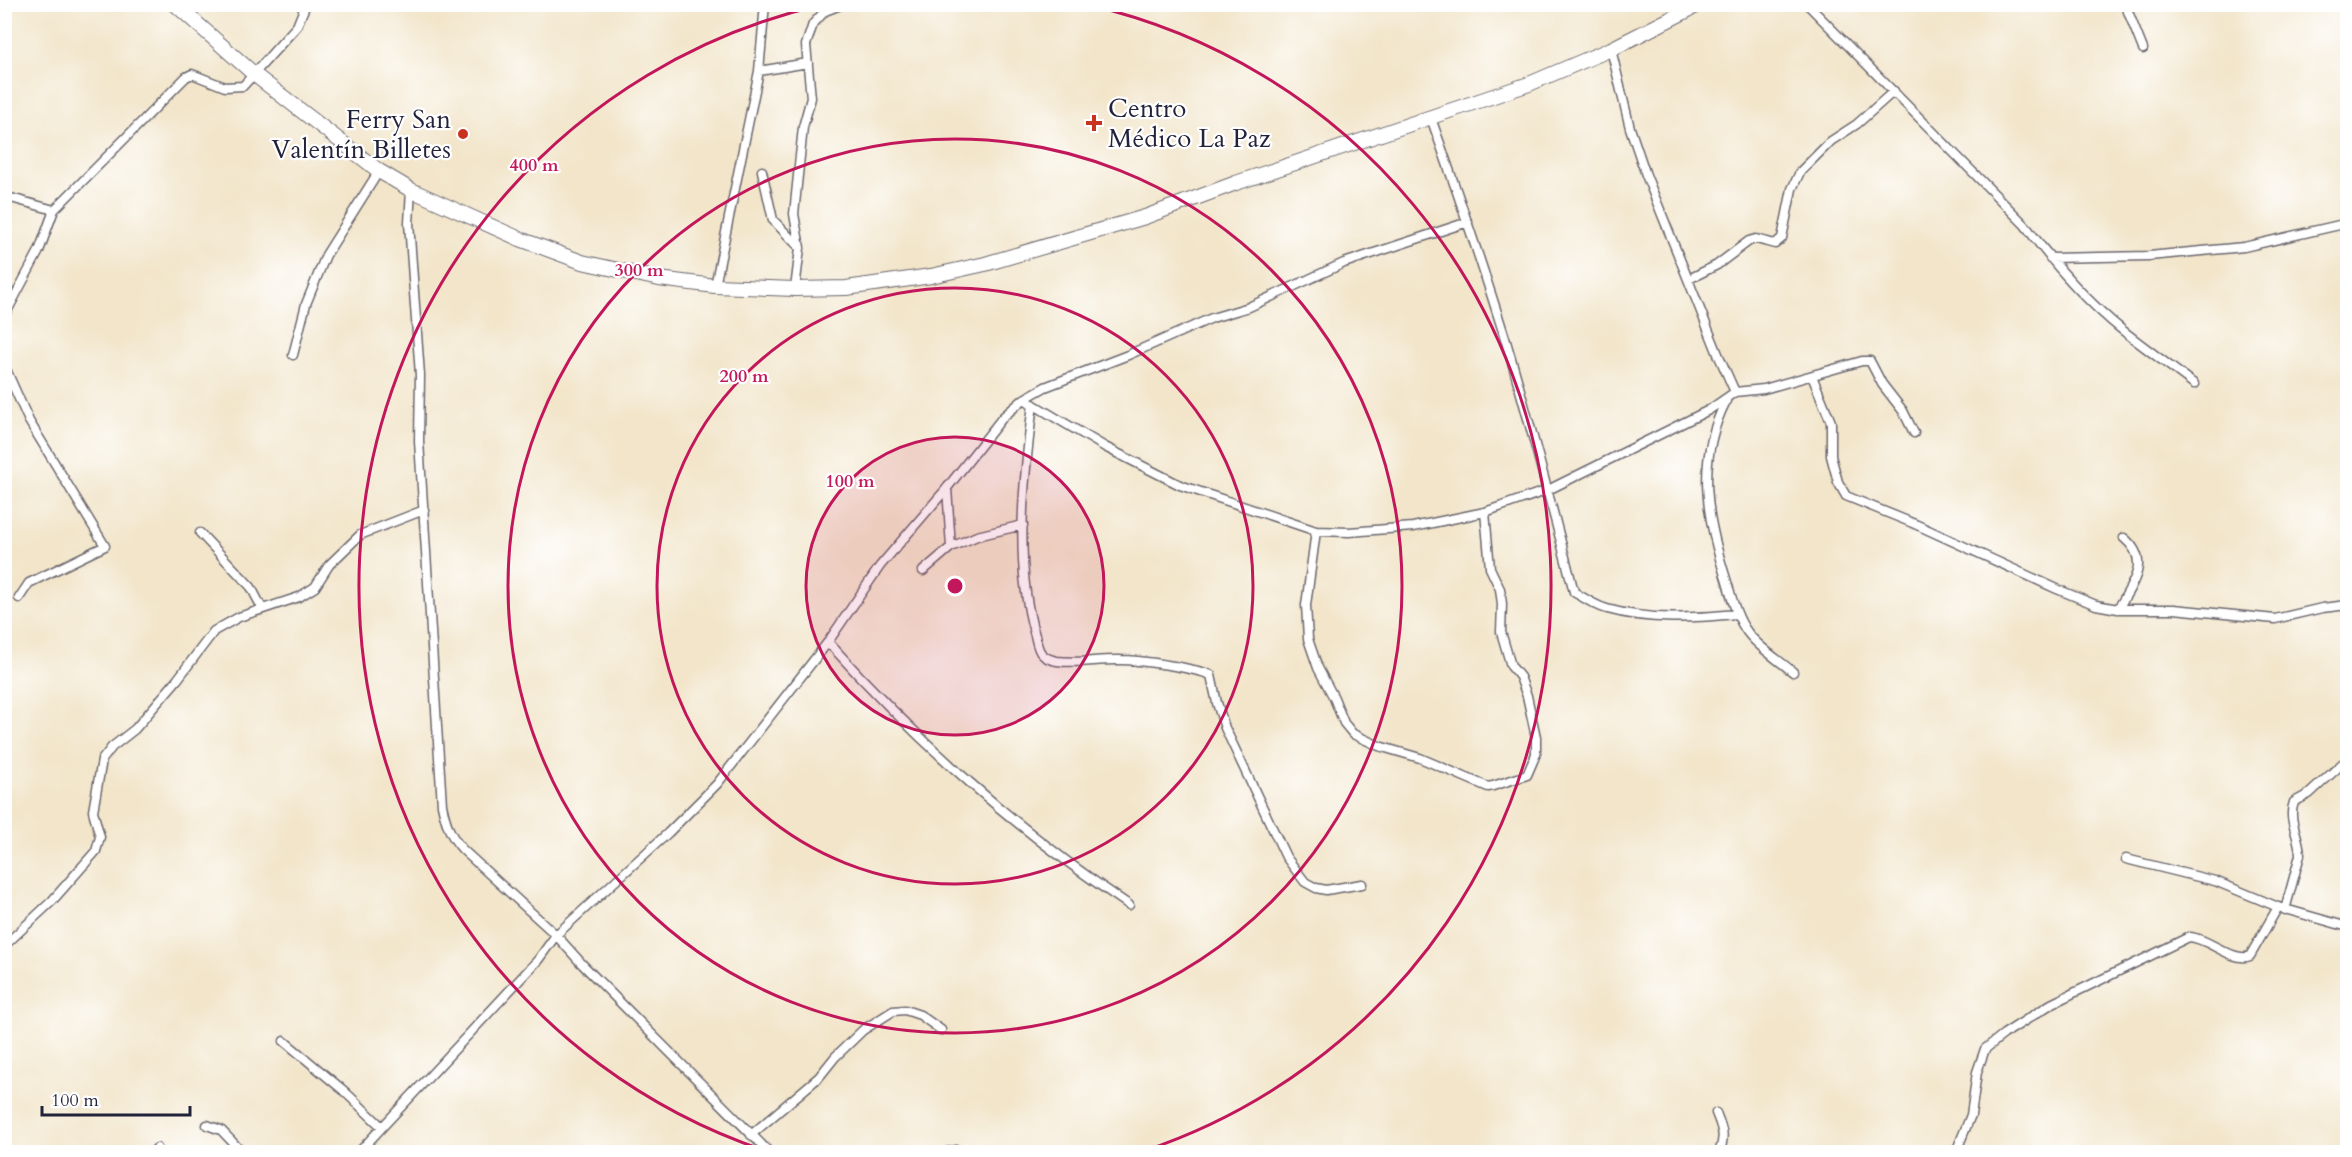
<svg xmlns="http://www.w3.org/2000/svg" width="2352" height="1157" viewBox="0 0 2352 1157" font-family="Cardo,serif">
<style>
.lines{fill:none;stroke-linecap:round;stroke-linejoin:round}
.minor-casing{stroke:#6b666d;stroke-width:11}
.primary-casing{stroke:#6b666d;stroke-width:16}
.minor{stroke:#fff;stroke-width:8}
.primary{stroke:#fff;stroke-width:14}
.ring{fill:none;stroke:#c2185b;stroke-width:3}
.poi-dot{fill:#c8321e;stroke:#fff;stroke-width:2}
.labels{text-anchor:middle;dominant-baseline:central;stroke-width:4.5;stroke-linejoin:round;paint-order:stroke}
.poi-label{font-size:26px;fill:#22223b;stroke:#fff;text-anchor:start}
.centre{fill:#c2185b;stroke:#fff;stroke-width:3}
.ring-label{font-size:18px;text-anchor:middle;font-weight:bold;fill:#c2185b;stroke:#fff;stroke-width:4.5;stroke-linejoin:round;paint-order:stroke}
</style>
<rect width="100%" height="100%" fill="#fff"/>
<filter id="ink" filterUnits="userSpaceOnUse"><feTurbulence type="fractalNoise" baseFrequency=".0167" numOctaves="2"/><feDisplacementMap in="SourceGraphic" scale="12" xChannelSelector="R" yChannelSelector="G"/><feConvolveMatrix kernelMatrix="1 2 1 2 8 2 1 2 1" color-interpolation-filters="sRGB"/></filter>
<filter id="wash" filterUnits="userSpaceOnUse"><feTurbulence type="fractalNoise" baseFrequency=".008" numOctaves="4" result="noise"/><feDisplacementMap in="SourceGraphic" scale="24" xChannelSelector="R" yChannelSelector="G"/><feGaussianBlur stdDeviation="1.35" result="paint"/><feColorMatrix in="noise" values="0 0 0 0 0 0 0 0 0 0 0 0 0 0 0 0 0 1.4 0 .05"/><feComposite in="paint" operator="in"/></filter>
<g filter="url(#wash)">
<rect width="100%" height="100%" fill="#f2e5ca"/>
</g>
<g filter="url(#ink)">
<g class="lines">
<g class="minor-casing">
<path id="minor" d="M1807 4 2025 225C2053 263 2084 299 2121 329 2145 348 2170 366 2194 384
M2125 4 2143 49
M1611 49 1630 128 1646 175 1718 354 1735 392
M759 71 808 63
M1431 118C1457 191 1482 264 1505 338 1530 422 1552 507 1574 592 1584 598 1596 606 1607 609 1650 621 1693 618 1737 614
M762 171 773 220 800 248
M4 196 54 210 186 77 192 74 225 87 243 86 297 26 306 4
M2050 258 2149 256 2244 247 2348 223
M1689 279 1717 265 1749 241 1756 239 1775 244 1782 238 1792 189 1800 172 1831 141 1857 124 1894 91
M715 286 759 71 765 4
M795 289 800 248 794 214 803 127 811 98 806 45 813 24 825 11 843 4
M4 323 5 315 39 251 54 210
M293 355 306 304 326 255 379 171
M4 365 29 421 105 546 29 583 19 598
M1812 376 1831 422V456L1838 482 1846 496 1915 524 2057 589 2096 605 2118 609H2174L2275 619 2322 608 2348 605
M1024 399 1105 447 1180 485 1316 531 1349 532 1413 527 1485 512 1548 490 1709 410 1735 392 1764 389 1862 361H1870L1882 384 1903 411 1914 433
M1726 401C1695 462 1707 520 1727 582 1732 599 1737 619 1748 633 1759 648 1779 660 1793 672
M1033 404C1024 476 1014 562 1034 632 1036 638 1037 648 1041 653 1045 658 1051 660 1057 661 1078 664 1100 659 1121 660 1141 660 1194 668 1211 675L1217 703 1225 728 1286 857 1305 882 1316 888 1326 890 1362 884
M947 488 951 547
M1316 531 1306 605 1308 639 1318 668 1334 698 1344 723 1353 734 1379 746 1420 758 1488 787 1493 786 1527 775 1536 754V737L1527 696 1520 677 1511 666 1501 632 1502 604 1500 589 1490 568 1485 512
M200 533 251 587 262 608
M923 571 951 547 977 536 1023 525
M2118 609C2132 584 2152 561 2124 538
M828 642C916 740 1020 833 1129 905
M2126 859 2215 881 2278 907 2348 927
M2285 910 2300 855C2300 836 2287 821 2294 802L2309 794 2343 763
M4 946 52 901 96 851 100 837 93 811 102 760 112 747 135 729 177 680 214 631 239 617 299 597 315 587 329 565 360 535 424 510
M284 1041 343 1090 382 1127
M1716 1113C1722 1128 1726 1137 1719 1152
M207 1125 221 1130 242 1152
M751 1135 819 1077 835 1057 863 1030 893 1011 905 1010 920 1015 941 1030
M153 1152 157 1148
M359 1152 538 960 556 935 463 850C450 836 446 824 442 805L419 441 420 375 409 223 411 190
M769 1152 582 964 556 935 668 833 717 784 828 642 880 566 947 488 1003 417 1024 399 1045 387 1128 355 1212 318 1249 307 1344 263 1468 222
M947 1152 957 1150 967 1152
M1956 1152 1971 1115 1977 1072 1985 1049 2004 1034 2051 1004 2189 937C2209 938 2233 963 2250 956L2278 907"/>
</g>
<g class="primary-casing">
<path id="primary" d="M175 4 255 75 379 171 411 190 520 239 582 262 659 279 715 286 795 289 846 288 931 276 985 264 1145 217 1236 183 1529 84 1611 49 1700 4"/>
</g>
<use href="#minor" class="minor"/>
<use href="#primary" class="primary"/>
</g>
</g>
<circle cx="955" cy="586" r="149" fill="#c2185b" fill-opacity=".12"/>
<g class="ring">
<circle cx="955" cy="586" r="149"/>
<circle cx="955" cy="586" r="298"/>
<circle cx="955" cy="586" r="447"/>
<path d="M766 1151A596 596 0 0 1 821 5M1089 5A596 596 0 0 1 1144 1151"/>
</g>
<g class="poi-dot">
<path d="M1091 114h6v6h6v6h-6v6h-6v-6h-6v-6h6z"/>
<circle cx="463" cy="134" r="6"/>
</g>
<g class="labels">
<g class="poi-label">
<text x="1108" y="108">Centro<tspan x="1108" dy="30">Médico La Paz</tspan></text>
<text x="451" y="119" text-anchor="end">Ferry San<tspan x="451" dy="30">Valentín Billetes</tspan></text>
</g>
</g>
<circle cx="955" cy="586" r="9" class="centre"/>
<g class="ring-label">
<text x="534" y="171">400 m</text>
<text x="639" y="276">300 m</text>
<text x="744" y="382">200 m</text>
<text x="850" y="487">100 m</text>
</g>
<rect width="2352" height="1157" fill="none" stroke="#fff" stroke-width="24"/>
<path d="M42 1106v9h148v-9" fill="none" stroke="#22223b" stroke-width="3"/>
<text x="51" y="1106" font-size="18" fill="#22223b" stroke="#ffffff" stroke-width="4.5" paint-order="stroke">100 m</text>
</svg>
